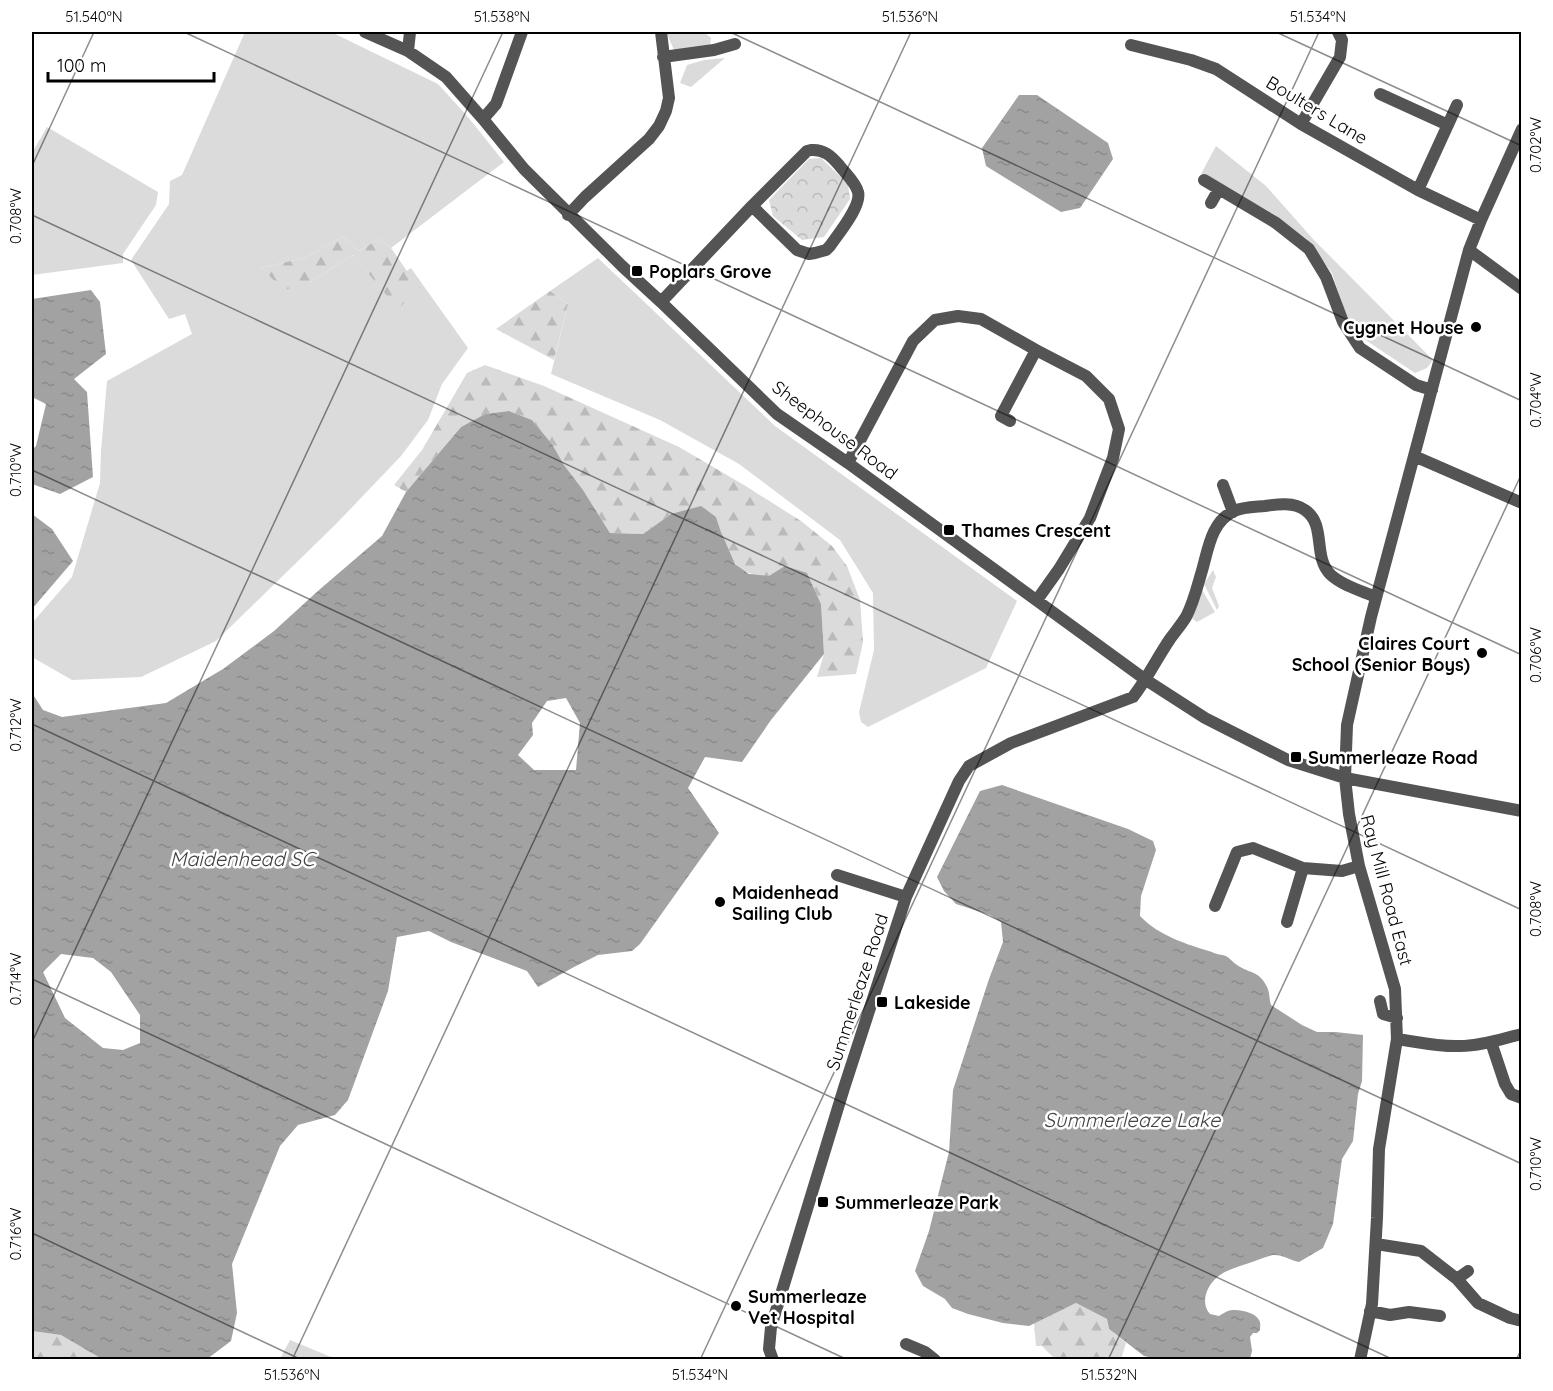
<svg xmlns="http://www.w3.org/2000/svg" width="1553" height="1391" viewBox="0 0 1553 1391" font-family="Quicksand,sans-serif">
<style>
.grass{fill:#dbdbdb}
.forest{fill:url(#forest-firs)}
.park{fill:url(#park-crowns)}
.water{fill:url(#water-ripples);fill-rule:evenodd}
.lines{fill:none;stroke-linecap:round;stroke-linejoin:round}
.minor{stroke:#545454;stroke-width:12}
.ticks{fill:none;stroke:#000;stroke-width:1.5;stroke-opacity:0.45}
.poi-dot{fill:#000;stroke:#fff;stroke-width:2}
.labels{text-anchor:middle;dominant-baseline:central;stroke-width:5;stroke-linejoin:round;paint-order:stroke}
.street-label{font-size:18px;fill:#000;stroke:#fff}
.poi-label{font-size:18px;font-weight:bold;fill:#000;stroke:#fff;text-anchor:start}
.water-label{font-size:20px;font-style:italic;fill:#434343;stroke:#fff}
.neatline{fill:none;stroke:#000;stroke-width:2}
.ticks-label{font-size:15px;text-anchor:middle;fill:#000}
</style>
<defs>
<pattern id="forest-firs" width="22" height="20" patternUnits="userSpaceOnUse" patternTransform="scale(1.5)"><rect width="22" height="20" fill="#dbdbdb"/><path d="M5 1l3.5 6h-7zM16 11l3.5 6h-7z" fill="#bababa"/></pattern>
<pattern id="park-crowns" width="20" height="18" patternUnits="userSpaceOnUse" patternTransform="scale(1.5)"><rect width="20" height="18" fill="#dbdbdb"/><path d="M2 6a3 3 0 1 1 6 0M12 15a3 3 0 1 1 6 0" fill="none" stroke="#bababa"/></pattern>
<pattern id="water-ripples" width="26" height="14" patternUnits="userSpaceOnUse" patternTransform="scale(1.5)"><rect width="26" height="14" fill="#a2a2a2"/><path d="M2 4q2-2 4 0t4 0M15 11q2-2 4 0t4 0" fill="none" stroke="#8a8a8a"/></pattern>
</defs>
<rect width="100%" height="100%" fill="#fff"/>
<path class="grass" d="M245 32H331L438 84 468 117 504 162 391 248 379 239 359 251 343 236 307 257 261 268 309 283 353 255 398 308 423 285 468 348 442 384 428 420 401 456 336 524 216 641 141 677 72 680 32 657V623L72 577 100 483 101 451 107 381 192 334 185 314 169 319 131 260 169 204 170 181 182 175Z
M667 32H704L711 38 710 45 674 50 667 34Z
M725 58 691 87 680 83 687 65 704 60Z
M47 127 158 192 156 205 123 254V263L32 275 34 248H32V153Z
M1216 146 1266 186 1313 239 1433 360 1427 368 1415 373 1355 333 1345 313 1332 273 1307 239 1267 210 1201 174Z
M598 258 775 426 1017 601 986 668 868 727 861 722 859 712 874 650 873 593 840 540 739 464 660 420 551 374 568 304 550 291Z
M1213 570 1216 577 1212 588 1219 606 1217 610 1204 584Z
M1201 588 1215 612 1197 622 1190 617Z
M290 1340 336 1359H280Z"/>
<path class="forest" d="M343 236 359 251 379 239 391 248 407 271 411 268 423 285 398 309 353 255 309 283 284 290 261 268 307 257Z
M550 291 568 304 554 360 496 329Z
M485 365 544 386 679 447 744 485 801 521 832 546 847 566 860 600 863 642 856 674 817 677 824 654 821 604 807 573C785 575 753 583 736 564 729 557 719 527 716 517L671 514 643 534 610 533 583 490 564 465 552 444 532 420 509 411 485 414 461 427 406 492 394 485 422 450 467 373Z
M1076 1303 1107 1319 1109 1329 1126 1343 1121 1359H1055L1042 1346H1036L1034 1323Z
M32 1331 61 1335 102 1359 32 1360Z"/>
<path class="park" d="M821 158 848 184 850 199 824 237 802 240 773 216 769 200 809 159Z"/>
<path class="water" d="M1019 95H1037L1108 143 1113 159 1080 208 1061 212 986 166 982 148Z
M91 290 100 302 106 354 74 379 87 392 93 477 60 494 32 484V450L36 446 46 404 32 397V299Z
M509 411 532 420 552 444 564 465 583 490 610 533 643 534 671 514 701 506 716 517 721 532 735 564 749 574 769 576 785 566 807 573 821 604 824 654 771 720 742 762 705 757 688 788 719 833 640 944 632 951 598 955 574 967 538 987 527 971 451 942 429 931 397 937 388 991 348 1100 335 1115 298 1125 280 1146 232 1264 237 1313 231 1341 207 1359H102L61 1335 32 1331V693L43 710 62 717 166 703 223 669 274 631 319 590 382 536 406 492 461 427 485 414ZM566 698 580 723 576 770H534L518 755 533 735 532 723 547 701ZM61 954 93 958 111 972 140 1015V1043L123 1050 103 1048 65 1018 43 972Z
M32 514 52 529 73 561 32 609Z
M1002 785 1128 829 1153 841 1156 850 1141 896 1140 916C1159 936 1186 944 1212 952 1217 955 1221 954 1226 956 1230 958 1233 963 1237 965 1250 974 1259 970 1267 987 1270 993 1269 999 1271 1005L1302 1025 1317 1032H1335L1363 1035 1362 1081 1358 1094 1353 1141 1342 1159 1333 1224 1323 1248 1299 1262C1290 1260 1281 1254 1273 1255 1267 1256 1260 1259 1255 1261 1244 1265 1230 1268 1220 1275 1208 1283 1199 1302 1210 1314L1219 1316C1222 1314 1225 1312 1228 1311 1236 1308 1255 1312 1259 1320 1261 1323 1260 1326 1260 1330L1257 1333H1253L1250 1337 1252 1351 1250 1359 1163 1360 1144 1356 1109 1329 1107 1319 1076 1303 1029 1326 1003 1323 968 1314 952 1308 945 1299 923 1286 915 1271 929 1231 949 1152 953 1090 989 979 1003 942 1001 922 990 915 956 904 944 891 937 877 980 791Z"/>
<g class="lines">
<path class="minor" d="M365 32 408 51 446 77 483 119 524 169 622 266 661 302 777 414 848 463 1146 680 1205 718 1288 760 1345 778 1522 811
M1131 45 1191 60 1216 69 1301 124 1418 190 1481 220
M408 51 410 32
M663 57 714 50 735 44
M1380 94 1448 125
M483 119 496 104 522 32
M1301 124 1340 57 1342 40 1338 32
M811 150C824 149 831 156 839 165 845 173 856 183 858 192 862 206 838 234 830 246L826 250 815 253 809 254 797 250 752 206 807 151Z
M1204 180 1276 223 1309 249 1326 277 1343 322 1360 348 1416 385 1432 390
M1418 190 1457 105
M1211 203 1219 189
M568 215 585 197 649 139 659 126 666 111 669 98 661 32
M1469 250 1522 289
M661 302 752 206
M1010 421 1001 416 1036 350
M1414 456 1522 503
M848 463 913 341 935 320 958 316 981 319 1036 350 1086 376 1109 399 1119 429 1113 458 1090 518 1059 569 1037 600
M1223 485 1233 512
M837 875 906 897
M1215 906 1237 852 1253 848 1303 868 1342 871 1359 866
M1287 922 1303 868
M1380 1001 1383 1014 1397 1018
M1397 1039C1418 1042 1439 1047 1460 1046 1481 1046 1501 1039 1522 1034
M1491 1042 1505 1084 1511 1094 1522 1098
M1376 1244 1421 1251 1457 1279 1468 1271
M1457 1279 1478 1303 1510 1318 1522 1321
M1370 1311 1390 1315 1409 1312 1440 1316
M906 1344 925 1352 935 1360
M773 1360 769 1349 771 1327 844 1088 906 897 959 781 969 766 1011 743 1133 697C1147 679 1157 658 1170 639 1175 632 1181 625 1186 617 1193 604 1197 588 1201 574 1208 552 1210 522 1234 511 1243 507 1255 507 1265 506 1278 504 1294 502 1305 510 1327 525 1312 557 1331 575 1343 586 1362 591 1376 597
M1360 1360 1372 1304 1377 1218 1379 1149 1397 1039 1395 989 1359 866 1349 814 1345 778 1347 725 1371 617 1469 250 1481 220 1522 129"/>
</g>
<path class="ticks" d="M184 32 1522 655M730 32 1522 401M1276 32 1522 146M32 166 94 32M32 215 1522 910M32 470 1522 1164M32 724 1394 1360M32 979 848 1360M32 1042 503 32M32 1233 302 1360M292 1360 911 32M700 1360 1319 32M1108 1360 1522 473M1516 1360 1522 1348"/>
<g class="poi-dot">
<rect x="631" y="265" width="12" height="12" rx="3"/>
<circle cx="1476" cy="327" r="6"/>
<rect x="943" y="524" width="12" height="12" rx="3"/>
<circle cx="1482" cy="653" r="6"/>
<rect x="1290" y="751" width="12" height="12" rx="3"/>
<circle cx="720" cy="902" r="6"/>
<rect x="876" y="996" width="12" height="12" rx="3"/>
<rect x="817" y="1196" width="12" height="12" rx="3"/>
<circle cx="736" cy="1306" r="6"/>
</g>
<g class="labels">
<g class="street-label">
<text transform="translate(1317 110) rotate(31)">Boulters Lane</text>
<text transform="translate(835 430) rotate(37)">Sheephouse Road</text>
<text transform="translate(1387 890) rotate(75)">Ray Mill Road East</text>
<text transform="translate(857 992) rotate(-72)">Summerleaze Road</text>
</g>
<g class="poi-label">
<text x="649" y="271">Poplars Grove</text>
<text x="1464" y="327" text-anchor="end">Cygnet House</text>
<text x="961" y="530">Thames Crescent</text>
<text x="1470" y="643" text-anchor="end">Claires Court<tspan x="1470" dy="21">School (Senior Boys)</tspan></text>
<text x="1308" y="757">Summerleaze Road</text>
<text x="732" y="892">Maidenhead<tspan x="732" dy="21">Sailing Club</tspan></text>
<text x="894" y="1002">Lakeside</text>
<text x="835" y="1202">Summerleaze Park</text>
<text x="748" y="1296">Summerleaze<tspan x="748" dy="21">Vet Hospital</tspan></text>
</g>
<g class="water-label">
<text x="242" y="858">Maidenhead SC</text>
<text x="1132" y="1119">Summerleaze Lake</text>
</g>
</g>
<rect width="1553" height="1391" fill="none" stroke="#ffffff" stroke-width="66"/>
<path d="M48 72v9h166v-9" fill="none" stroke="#000000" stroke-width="3"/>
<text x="57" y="72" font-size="18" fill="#000000" stroke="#ffffff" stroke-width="4.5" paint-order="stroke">100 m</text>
<rect x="33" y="33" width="1487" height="1325" class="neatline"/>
<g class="ticks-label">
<text x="94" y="22">51.540°N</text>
<text x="502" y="22">51.538°N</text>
<text x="910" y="22">51.536°N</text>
<text x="1318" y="22">51.534°N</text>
<text transform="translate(1536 145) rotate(-90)" y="5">0.702°W</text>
<text transform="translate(16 216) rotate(-90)" y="5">0.708°W</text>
<text transform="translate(1536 400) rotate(-90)" y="5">0.704°W</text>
<text transform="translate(16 470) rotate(-90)" y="5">0.710°W</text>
<text transform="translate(1536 655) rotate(-90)" y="5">0.706°W</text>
<text transform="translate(16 725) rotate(-90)" y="5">0.712°W</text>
<text transform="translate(1536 909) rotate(-90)" y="5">0.708°W</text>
<text transform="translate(16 979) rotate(-90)" y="5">0.714°W</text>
<text transform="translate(1536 1164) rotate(-90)" y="5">0.710°W</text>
<text transform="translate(16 1234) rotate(-90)" y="5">0.716°W</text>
<text x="292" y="1380">51.536°N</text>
<text x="700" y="1380">51.534°N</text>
<text x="1109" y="1380">51.532°N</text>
</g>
</svg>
